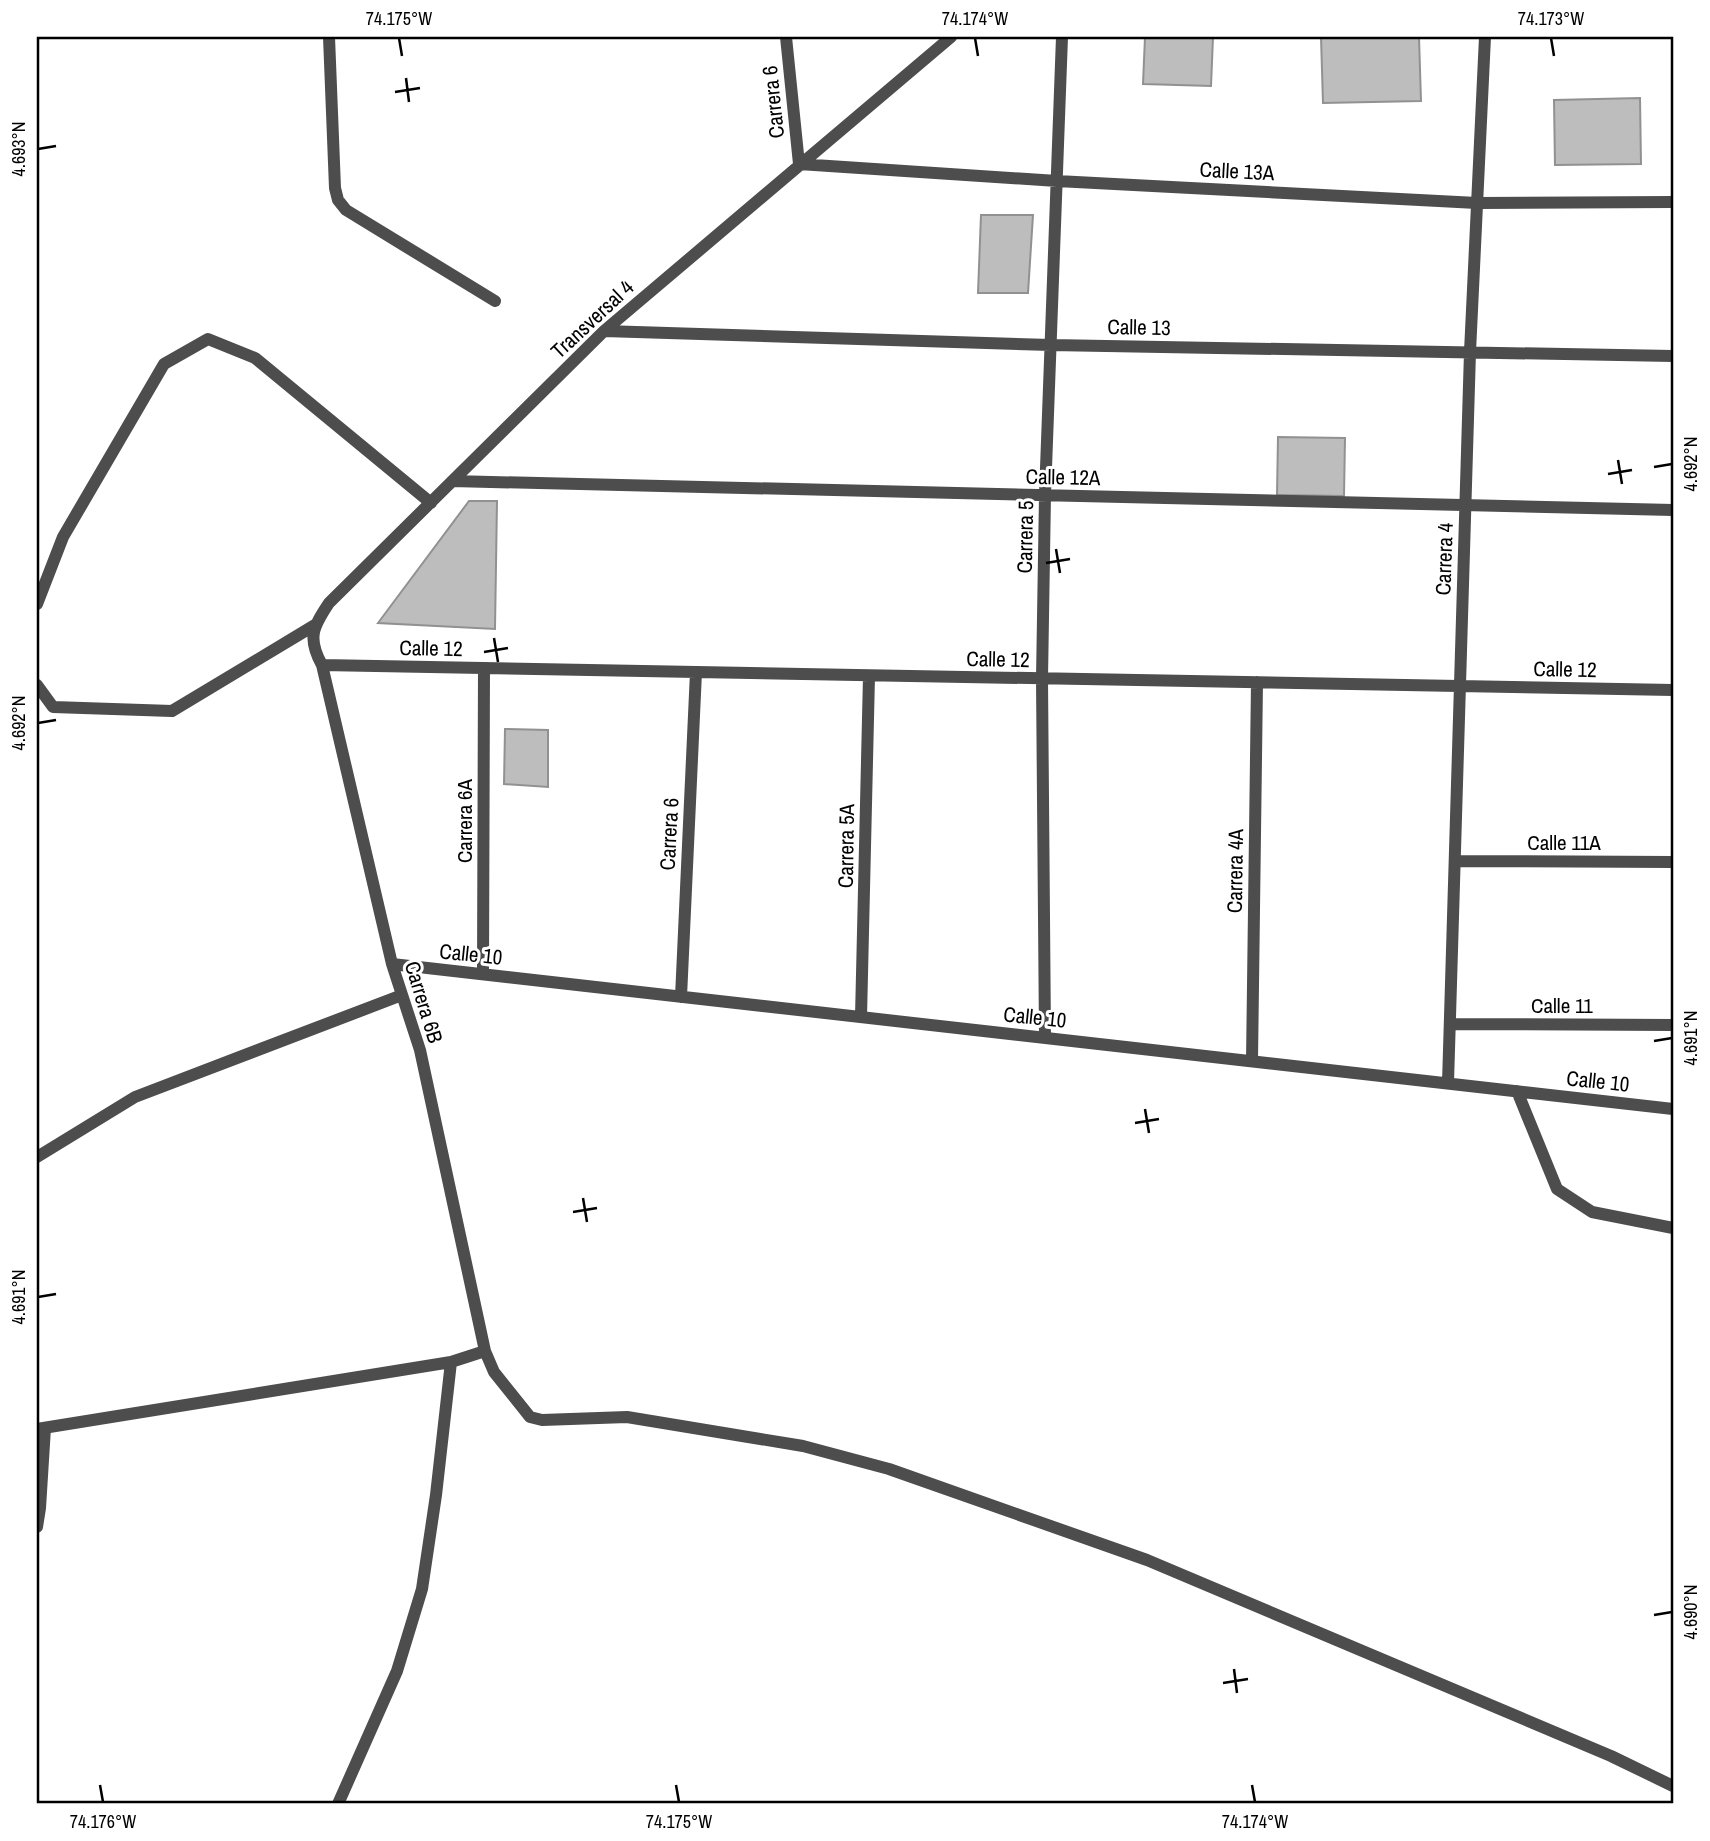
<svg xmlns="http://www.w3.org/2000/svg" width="1710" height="1841" viewBox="0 0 1710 1841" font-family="'Archivo Narrow',sans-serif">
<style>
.building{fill:#bdbdbd;stroke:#919191;stroke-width:2}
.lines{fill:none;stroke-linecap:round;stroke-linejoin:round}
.minor{stroke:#4d4d4d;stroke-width:12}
.ticks{fill:none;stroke:#000;stroke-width:2.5}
.labels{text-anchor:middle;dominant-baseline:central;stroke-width:6;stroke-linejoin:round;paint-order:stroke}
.street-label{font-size:21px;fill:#000;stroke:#fff}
.neatline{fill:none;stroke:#000;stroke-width:2.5}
.ticks-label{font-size:18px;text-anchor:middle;fill:#000}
</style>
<rect width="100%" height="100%" fill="#fff"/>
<path class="building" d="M1145 37H1213L1211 86 1143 84Z
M1321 37H1419L1421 101 1323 103Z
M1640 98 1641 164 1555 165 1554 100Z
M981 215H1033L1028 293H978Z
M1278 437 1345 438 1344 496 1277 495Z
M469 501H497L495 629 378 623Z
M505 729 548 730V787L504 784Z"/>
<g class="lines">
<path class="minor" d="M329 37 335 188 338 200 346 210 495 301
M786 37 799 164
M951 37 604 331 329 603C313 627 307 638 322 665L392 964 420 1050 485 1351 494 1372 530 1417 542 1420 627 1417 803 1446 889 1469 1147 1560 1611 1756 1673 1786
M799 164 1057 181 1477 203 1673 202
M604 331 1051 345 1673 356
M452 481 1673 510
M37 604 63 537 164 364 208 339 255 358 431 503
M322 665 1673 690
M37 685 53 707 172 711 315 625
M1455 861 1673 862
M392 964 1673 1109
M483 974 484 668
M681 997 696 672
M861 1017 869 676
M1450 1024 1673 1025
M1045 1037 1042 679 1045 495 1062 37
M1252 1061 1257 682
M1448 1083 1470 352 1485 37
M1517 1091 1557 1189 1592 1212 1673 1228
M37 1157 135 1097 402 995
M37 1429 451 1362 485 1351
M37 1527 40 1508 45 1428
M338 1804 397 1671 422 1589 436 1495 451 1362"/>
</g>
<path class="ticks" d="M399 38 402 56M975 38 978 56M1551 38 1554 56M406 78 409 102M395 92 420 88M38 149 56 146M1618 460 1622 484M1654 467 1672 464M1608 474 1632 470M1056 549 1060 573M1046 563 1070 559M494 638 498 662M484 652 508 648M38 723 56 720M1654 1041 1672 1038M1145 1109 1149 1133M1135 1123 1159 1119M583 1198 587 1222M573 1212 597 1208M38 1297 56 1294M1654 1615 1672 1612M1234 1669 1237 1693M1223 1683 1248 1679M100 1785 103 1802M676 1785 679 1802M1252 1785 1255 1802"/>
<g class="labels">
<g class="street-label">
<text transform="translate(773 102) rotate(-96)">Carrera 6</text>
<text transform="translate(1237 171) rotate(3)">Calle 13A</text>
<text transform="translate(592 319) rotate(-43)">Transversal 4</text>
<text transform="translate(1139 327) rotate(1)">Calle 13</text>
<text transform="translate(1063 477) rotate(1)">Calle 12A</text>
<text transform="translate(1025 537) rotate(-89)">Carrera 5</text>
<text transform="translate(1444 559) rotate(-88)">Carrera 4</text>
<text transform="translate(431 648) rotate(1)">Calle 12</text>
<text transform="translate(998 659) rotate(1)">Calle 12</text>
<text transform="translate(1565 669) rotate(1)">Calle 12</text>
<text transform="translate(464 821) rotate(-90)">Carrera 6A</text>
<text transform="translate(669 834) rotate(-87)">Carrera 6</text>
<text x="1564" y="842">Calle 11A</text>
<text transform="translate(846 846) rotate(-89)">Carrera 5A</text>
<text transform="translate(1235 871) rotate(-89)">Carrera 4A</text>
<text transform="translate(471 954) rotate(6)">Calle 10</text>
<text transform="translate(424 1002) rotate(73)">Carrera 6B</text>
<text x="1562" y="1005">Calle 11</text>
<text transform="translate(1035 1017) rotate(6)">Calle 10</text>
<text transform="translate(1598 1081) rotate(6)">Calle 10</text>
</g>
</g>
<rect width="1710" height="1841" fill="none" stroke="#ffffff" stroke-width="77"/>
<rect x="38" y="38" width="1634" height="1764" class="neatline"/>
<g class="ticks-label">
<text x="399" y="25">74.175°W</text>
<text x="975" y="25">74.174°W</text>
<text x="1551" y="25">74.173°W</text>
<text transform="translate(19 149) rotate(-90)" y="6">4.693°N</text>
<text transform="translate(1691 464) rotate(-90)" y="6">4.692°N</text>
<text transform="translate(19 723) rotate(-90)" y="6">4.692°N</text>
<text transform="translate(1691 1038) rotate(-90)" y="6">4.691°N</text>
<text transform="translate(19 1297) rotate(-90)" y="6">4.691°N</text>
<text transform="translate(1691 1612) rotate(-90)" y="6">4.690°N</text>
<text x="103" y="1828">74.176°W</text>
<text x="679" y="1828">74.175°W</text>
<text x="1255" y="1828">74.174°W</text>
</g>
</svg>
